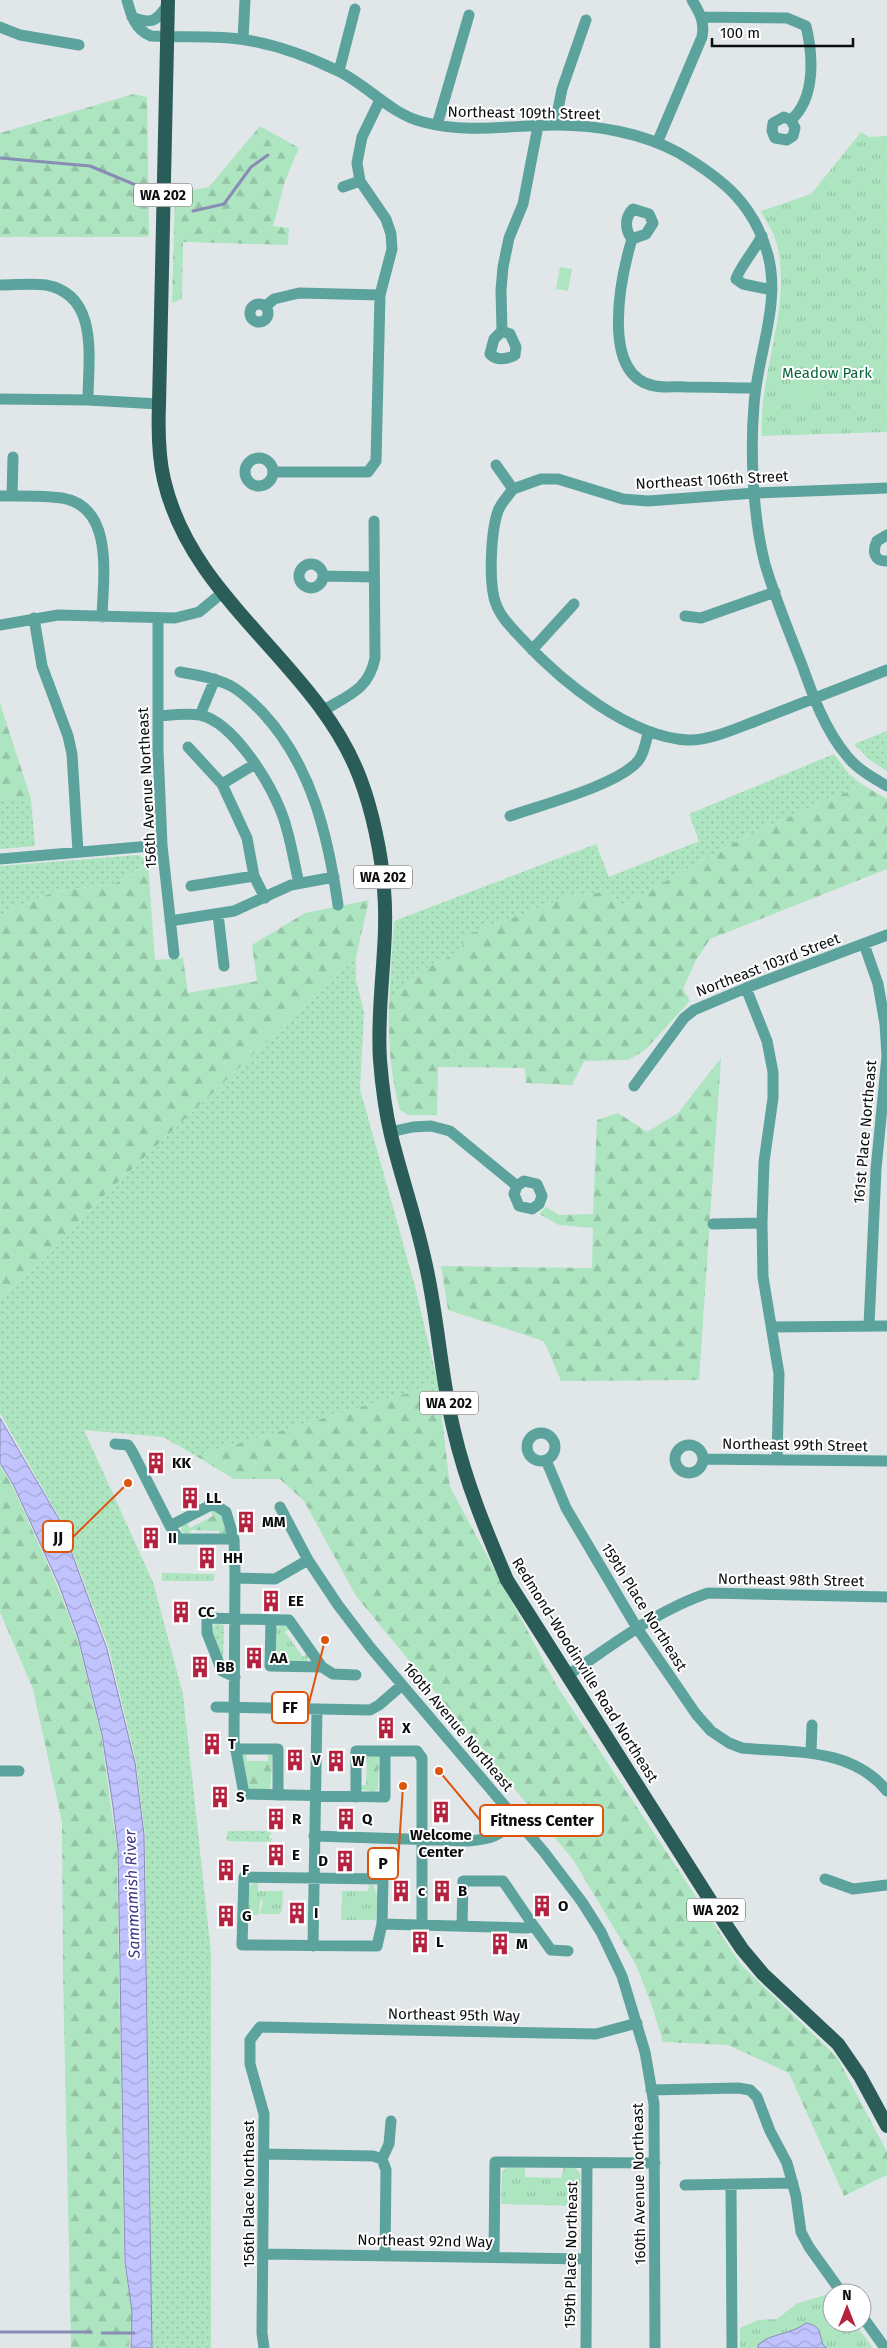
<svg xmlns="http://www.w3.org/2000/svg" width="887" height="2348" viewBox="0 0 887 2348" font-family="'Fira Sans',sans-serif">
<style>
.grass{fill:url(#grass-dots)}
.forest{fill:url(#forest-firs)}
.park{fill:url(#park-tufts)}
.pitch{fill:#ade5c1}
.water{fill:url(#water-waves);stroke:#898cb5}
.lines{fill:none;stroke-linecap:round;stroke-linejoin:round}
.stream{stroke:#898cb5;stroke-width:3}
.minor{stroke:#5da39d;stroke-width:11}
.major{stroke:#2b5d58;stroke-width:14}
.labels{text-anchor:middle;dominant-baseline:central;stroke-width:4;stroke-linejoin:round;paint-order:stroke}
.shield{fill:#fff;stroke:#545556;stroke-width:1}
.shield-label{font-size:14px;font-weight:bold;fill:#0a0c0d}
.street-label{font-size:15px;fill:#0a0c0d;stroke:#fff}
.park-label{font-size:15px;fill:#0b663d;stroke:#fff}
.poi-label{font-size:15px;font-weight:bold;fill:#0a0c0d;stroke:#fff;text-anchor:start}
.water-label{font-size:16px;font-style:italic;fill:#3e3889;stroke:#fff}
.leader{fill:none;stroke:#dd550c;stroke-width:2}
.callout-dot{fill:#dd550c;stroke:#fff;stroke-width:2}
.callout{fill:#fff;stroke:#dd550c;stroke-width:2}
.callout-label{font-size:16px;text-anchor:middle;font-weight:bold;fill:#0a0c0d}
</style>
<defs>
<pattern id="grass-dots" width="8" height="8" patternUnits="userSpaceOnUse" patternTransform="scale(1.25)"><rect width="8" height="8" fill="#ade5c1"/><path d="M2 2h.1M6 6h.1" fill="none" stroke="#94c3a5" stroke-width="1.8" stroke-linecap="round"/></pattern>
<pattern id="forest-firs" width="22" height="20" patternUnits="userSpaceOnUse" patternTransform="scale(1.25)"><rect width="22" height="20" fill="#ade5c1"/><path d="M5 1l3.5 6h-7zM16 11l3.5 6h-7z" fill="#94c3a5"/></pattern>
<pattern id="park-tufts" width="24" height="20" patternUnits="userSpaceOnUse" patternTransform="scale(1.25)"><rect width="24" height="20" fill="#ade5c1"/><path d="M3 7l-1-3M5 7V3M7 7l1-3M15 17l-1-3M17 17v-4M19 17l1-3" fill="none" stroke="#94c3a5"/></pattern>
<pattern id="water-waves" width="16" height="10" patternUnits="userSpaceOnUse" patternTransform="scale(1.25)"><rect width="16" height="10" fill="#c0c3fd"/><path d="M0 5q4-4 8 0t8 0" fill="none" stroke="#a4a6d8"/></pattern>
</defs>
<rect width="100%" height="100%" fill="#e1e7e9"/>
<path class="grass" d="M887 731V771L870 760 854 744Z
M834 754 849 774 863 785 750 834 621 906 609 891 568 897 467 935 459 952 427 968 389 1001 394 921 596 844 609 877 699 841 689 814Z
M6 799H31L35 846 0 849V801Z
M138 855 144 858 145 865 114 884 56 891 0 915V866Z
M356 957V980L364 1012 360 1089 415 1286 438 1384 196 1456 163 1437 84 1430 153 1582 183 1694 211 1952V2348H152L145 1835 136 1762 109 1649 61 1521 0 1413V1298L43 1261 98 1201Z
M162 1573 214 1574V1581H162Z
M216 1623 224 1625 223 1664 211 1631Z
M228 1831H270L272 1834 269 1835V1838L273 1839 270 1842 228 1841 226 1839Z"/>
<path class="forest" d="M134 94 147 97 149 236 142 237H0V133Z
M260 126 299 148 285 181 273 226 289 228 288 245 183 242 182 299 172 303 175 188 187 191 209 187Z
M0 703 31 799H6L0 801Z
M863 785 887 799V869L710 939 696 960 683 989 690 1001 645 1050 628 1060 584 1061 572 1085 526 1083 525 1068 438 1067 437 1115H408L400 1110C390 1074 388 1038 389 1001L427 968 459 952 467 935 568 897 609 891 621 906 750 834Z
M148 864 155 960 183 958 188 993 257 981 252 945 305 913 369 900 356 957 98 1201 43 1261 0 1298V915L56 891 114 884Z
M721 1058 699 1380 561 1381 544 1341 448 1310 441 1266 592 1268 593 1228 559 1225 539 1214 546 1207 559 1215 593 1214 597 1120 618 1113 647 1132 678 1113Z
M438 1384 450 1487 557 1686 741 1965 837 2057 887 2152V2175L844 2196 789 2073 728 2045 663 2042 651 2003 636 1965 574 1861 356 1596 304 1501 280 1479H234L196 1456Z
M0 1465 12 1485 57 1585 77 1637 101 1735 117 1849 124 2262 132 2312 129 2348H71L63 1974 62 1822 33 1689 0 1612Z
M214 1510 221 1512 227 1531 226 1534 219 1536V1531L191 1530 190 1533 186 1535 181 1530 182 1525 187 1523 190 1528 213 1516 211 1511Z
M240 1754H246L247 1761H268V1754H273L270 1789 248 1790Z
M363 1756H379L378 1789 373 1792 360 1789 359 1786 366 1785 367 1763H360Z"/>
<path class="park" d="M861 132 869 137 887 136V432L762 436C758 371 795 301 775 238 772 229 765 220 761 211L811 194Z
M284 1624 290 1628 285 1632 303 1657 308 1653 309 1657 306 1662H276V1628Z
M258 1882V1891H283L282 1910 280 1914H260L263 1899 260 1901 259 1915 248 1914V1888L253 1883Z
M369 1884 373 1885 377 1895 376 1920H341L342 1891H368Z
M507 2167 525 2168V2177L561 2178 564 2167 575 2168 580 2173 581 2184 576 2189V2206L501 2204 502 2172Z
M828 2294 832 2298V2323H854L873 2348H740V2328L758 2320 777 2319 796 2304Z"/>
<path class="pitch" d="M560 267 572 269 568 291 556 289Z
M819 367 831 382 803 404 791 389Z"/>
<path class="water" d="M0 1418 60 1521 107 1649 135 1763 144 1835 152 2348H131L132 2311 125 2262 118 1849 113 1806 102 1735 78 1637 59 1585 13 1484 0 1463Z
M806 2323C821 2326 819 2332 823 2345L827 2348H758V2345C770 2333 791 2335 806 2323Z"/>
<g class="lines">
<path class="stream" d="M0 158 90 166 143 188
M193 211 224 204 251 167 268 155
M0 2332H91
M102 2333H134"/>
<path class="minor" d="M127 0C131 15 135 30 151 36 182 38 216 35 246 40 277 45 309 57 336 70 367 84 390 114 423 122 468 134 511 125 556 125 597 125 643 133 679 153 723 179 754 204 768 255 781 305 757 356 754 405 750 452 753 518 765 564 775 598 789 632 802 665 813 696 825 730 847 756 857 769 873 778 887 786
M132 17C152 25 157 21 168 4
M702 17 787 18 806 26C813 55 816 98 791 120L784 117 773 123 772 131 775 138 787 140 793 136 795 128 791 120
M0 27 20 35 79 45
M243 39 245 0
M339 71 355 9
M437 125 469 15
M555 125 562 89 586 20
M657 143 702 37C705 22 700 13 692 0
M343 187 360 181
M633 209 649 214 653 223 646 234 632 239C625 230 624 218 633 209Z
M762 236C757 246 737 272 736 279L743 284 772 290
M632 239C621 276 599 376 655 386 665 388 676 386 686 387 709 387 732 388 755 388
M0 285C15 285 32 283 46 285 100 295 88 360 88 400
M250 313a9 9 0 1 1 18 0a9 9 0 1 1-18 0Z
M266 306 274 299 299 293 380 295
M502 331 510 334 516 347 515 355C507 359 497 361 490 354L494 339 502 331 501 290 503 267 509 238 523 204 538 126
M0 399 88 400 159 404
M245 472a14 14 0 1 1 28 0a14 14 0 1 1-28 0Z
M496 465 513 489
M273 472H368L376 461 380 295 392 249 391 234 386 219 360 181 357 163 362 137 380 100
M513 489C508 496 501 503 498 511 491 531 488 584 496 604 501 618 513 629 523 640 562 682 629 737 688 740 709 741 737 728 756 721 800 704 844 687 887 670
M513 489 541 479H558L623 499 648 501 755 493 887 488
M0 496C20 496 42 495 62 498 115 507 103 578 102 617
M12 496 13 457
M887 535 877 541C872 551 874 562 887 561
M299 576a12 12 0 1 1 24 0a12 12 0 1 1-24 0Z
M323 576 374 577
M685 616 701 618 775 592
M34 618 42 666 68 736 72 754 78 852
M158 619V750L162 845 174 954
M0 625 58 615 175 618 199 612 222 593
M532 650 574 604
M180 672C198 675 215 678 231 686 244 693 253 703 263 713 312 766 328 836 338 905
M324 710C349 695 369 689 375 658L374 521
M200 715 215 679
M158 716C171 715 186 713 200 715 233 722 268 780 280 809 290 832 293 859 299 883
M188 747 222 784 247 838 254 876
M222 784 255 764
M510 816C541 805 618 785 638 761 644 754 646 742 648 733
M0 859 162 845
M191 886 254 876 265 898
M218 914 224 966
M170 921 234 911 291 885 334 877
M864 944 878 984 885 1024 887 1056 876 1169 869 1326
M746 988 767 1041 773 1072V1098L764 1162 762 1223 763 1277 779 1374 777 1459
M634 1086 684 1018 694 1010 746 988 887 935
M390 1132 413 1127 431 1126 450 1131 517 1186 514 1194 519 1206 532 1209 539 1204 542 1196 537 1184 524 1181 517 1186
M713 1224 762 1223
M772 1327 887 1326
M527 1447a14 14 0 1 1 28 0a14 14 0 1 1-28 0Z
M115 1444 128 1445 132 1451 170 1526
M675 1459a14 14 0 1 1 28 0a14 14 0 1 1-28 0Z
M703 1459 887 1461
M546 1460 566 1508 637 1628 696 1714 711 1731 729 1743 742 1748C793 1753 851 1747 887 1791
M280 1507 308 1560 338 1605 370 1647 544 1852 582 1902 601 1932 622 1976 645 2052 654 2104 655 2348
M234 1539H179L170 1526 209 1506 215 1505 226 1512 234 1539 235 1573 234 1740 244 1794 385 1797V1751
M235 1578 275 1579 308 1560
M322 1667 333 1674 356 1675
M568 1675C613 1645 657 1610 708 1593L887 1597
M235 1677 222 1671 207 1633V1618L289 1620 322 1667 270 1666 271 1620
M216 1707 370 1710 379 1705 402 1685
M235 1749H278V1795
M811 1752 812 1725
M0 1771H19
M356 1797V1751H417L422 1758V1925
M314 1836 468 1841C492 1839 499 1836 517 1820
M825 1879 853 1889 887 1885
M382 1924 383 1879 244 1877 242 1945 377 1946 382 1924 527 1928 533 1925 551 1950 568 1951
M462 1926 463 1881H503L533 1925
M313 1946 317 1709
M651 2090 738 2088 750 2090 757 2097 770 2131 787 2163 796 2196 801 2232 809 2247 842 2293
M264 2154 373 2156 382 2159
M731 2184 732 2348
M685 2185 793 2183
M264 2254 586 2259
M385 2256 386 2170 382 2159 389 2144 391 2121
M494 2257 495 2162 655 2163
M862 2316 885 2348
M264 2348 262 2333 264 2114 250 2064V2040L260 2027 596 2034 637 2023
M586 2348 587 2163"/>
<path class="major" d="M168 0 159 404C158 430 158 455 164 480 192 602 317 664 360 778 372 809 382 856 384 889 389 946 376 1003 380 1060 382 1085 385 1110 391 1135 401 1176 415 1216 424 1257 438 1314 440 1374 454 1431 466 1483 486 1531 507 1580L724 1922 742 1949 763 1974 838 2044 860 2076 887 2126"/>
</g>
<defs>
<g id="building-bare" transform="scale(1.725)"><path d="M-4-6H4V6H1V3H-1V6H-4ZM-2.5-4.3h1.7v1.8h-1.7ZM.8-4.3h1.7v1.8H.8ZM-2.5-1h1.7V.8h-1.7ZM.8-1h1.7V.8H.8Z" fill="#b52240" stroke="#fff" stroke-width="2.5" paint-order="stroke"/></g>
</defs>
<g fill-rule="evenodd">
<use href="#building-bare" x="156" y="1463"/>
<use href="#building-bare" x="190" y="1498"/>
<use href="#building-bare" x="246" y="1522"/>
<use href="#building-bare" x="151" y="1538"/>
<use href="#building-bare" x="207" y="1558"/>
<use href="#building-bare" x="271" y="1601"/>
<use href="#building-bare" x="181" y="1612"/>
<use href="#building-bare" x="254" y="1658"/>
<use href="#building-bare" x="200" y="1667"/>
<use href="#building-bare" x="386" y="1728"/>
<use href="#building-bare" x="212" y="1744"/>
<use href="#building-bare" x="295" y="1760"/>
<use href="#building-bare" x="336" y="1761"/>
<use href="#building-bare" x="220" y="1797"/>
<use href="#building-bare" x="441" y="1812"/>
<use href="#building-bare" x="276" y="1819"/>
<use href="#building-bare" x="346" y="1819"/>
<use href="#building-bare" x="276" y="1855"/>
<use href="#building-bare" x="345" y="1861"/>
<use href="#building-bare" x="226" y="1870"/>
<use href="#building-bare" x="401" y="1891"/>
<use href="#building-bare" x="442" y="1891"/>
<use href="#building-bare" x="542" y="1906"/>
<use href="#building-bare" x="297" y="1913"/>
<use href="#building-bare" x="226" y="1916"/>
<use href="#building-bare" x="420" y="1942"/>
<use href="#building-bare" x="500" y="1944"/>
</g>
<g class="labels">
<g class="shield">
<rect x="134" y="183.5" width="58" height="23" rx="4"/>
<rect x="354" y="865.5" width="58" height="23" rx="4"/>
<rect x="420" y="1391.5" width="58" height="23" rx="4"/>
<rect x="687" y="1898.5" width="58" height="23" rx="4"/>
</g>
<g class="shield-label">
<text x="163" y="195">WA 202</text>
<text x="383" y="877">WA 202</text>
<text x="449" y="1403">WA 202</text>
<text x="716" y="1910">WA 202</text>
</g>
<g class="street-label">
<text transform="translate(524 113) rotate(1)">Northeast 109th Street</text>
<text transform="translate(712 480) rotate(-3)">Northeast 106th Street</text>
<text transform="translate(147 788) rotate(-93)">156th Avenue Northeast</text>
<text transform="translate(768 965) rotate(-21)">Northeast 103rd Street</text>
<text transform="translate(865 1132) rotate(-85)">161st Place Northeast</text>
<text transform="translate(795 1445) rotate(1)">Northeast 99th Street</text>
<text transform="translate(791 1580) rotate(1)">Northeast 98th Street</text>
<text transform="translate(644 1607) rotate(58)">159th Place Northeast</text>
<text transform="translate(585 1670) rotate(58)">Redmond-Woodinville Road Northeast</text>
<text transform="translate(458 1727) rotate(50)">160th Avenue Northeast</text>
<text transform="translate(454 2015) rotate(1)">Northeast 95th Way</text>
<text transform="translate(639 2184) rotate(-91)">160th Avenue Northeast</text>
<text transform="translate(249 2194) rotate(-90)">156th Place Northeast</text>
<text transform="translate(425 2241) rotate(1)">Northeast 92nd Way</text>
<text transform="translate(571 2255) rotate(-89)">159th Place Northeast</text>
</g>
<g class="park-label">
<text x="827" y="373">Meadow Park</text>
</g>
<g class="poi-label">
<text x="172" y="1463">KK</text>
<text x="206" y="1498">LL</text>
<text x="262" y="1522">MM</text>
<text x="168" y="1538">II</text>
<text x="223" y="1558">HH</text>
<text x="288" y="1601">EE</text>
<text x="198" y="1612">CC</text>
<text x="270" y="1658">AA</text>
<text x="216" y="1667">BB</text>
<text x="402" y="1728">X</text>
<text x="228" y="1744">T</text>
<text x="312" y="1760">V</text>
<text x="352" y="1761">W</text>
<text x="236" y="1797">S</text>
<text x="292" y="1819">R</text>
<text x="362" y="1819">Q</text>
<text x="441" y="1835" text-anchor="middle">Welcome<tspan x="441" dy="17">Center</tspan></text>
<text x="292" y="1855">E</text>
<text x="328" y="1861" text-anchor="end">D</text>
<text x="242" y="1870">F</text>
<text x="418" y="1891">c</text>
<text x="458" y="1891">B</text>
<text x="558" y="1906">O</text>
<text x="314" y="1913">I</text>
<text x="242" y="1916">G</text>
<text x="436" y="1942">L</text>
<text x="516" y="1944">M</text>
</g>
<g class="water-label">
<text transform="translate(132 1894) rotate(-92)">Sammamish River</text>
</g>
</g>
<path class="leader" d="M128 1483L73 1537M325 1640L308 1707M439 1771L480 1820M403 1786L398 1863"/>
<g class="callout-dot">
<circle cx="128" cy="1483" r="5"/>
<circle cx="325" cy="1640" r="5"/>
<circle cx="439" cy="1771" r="5"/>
<circle cx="403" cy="1786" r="5"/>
</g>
<g class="callout">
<rect x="43" y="1521" width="30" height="31" rx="5"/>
<rect x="272" y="1692" width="36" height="31" rx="5"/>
<rect x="480" y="1805" width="123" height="31" rx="5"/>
<rect x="368" y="1848" width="30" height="31" rx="5"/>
</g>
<g class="callout-label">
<text x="58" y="1543">JJ</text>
<text x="290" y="1713">FF</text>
<text x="542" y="1826">Fitness Center</text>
<text x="383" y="1869">P</text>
</g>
<g transform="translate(847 2308)"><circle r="24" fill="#ffffff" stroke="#9d9e9e"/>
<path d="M0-4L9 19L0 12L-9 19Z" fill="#b52240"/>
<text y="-8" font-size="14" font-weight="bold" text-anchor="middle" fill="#0a0c0d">N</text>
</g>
<path d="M712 38v8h141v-8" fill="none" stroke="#0a0c0d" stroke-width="2.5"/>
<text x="720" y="38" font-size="15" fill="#0a0c0d" stroke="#ffffff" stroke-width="4" paint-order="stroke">100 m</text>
</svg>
